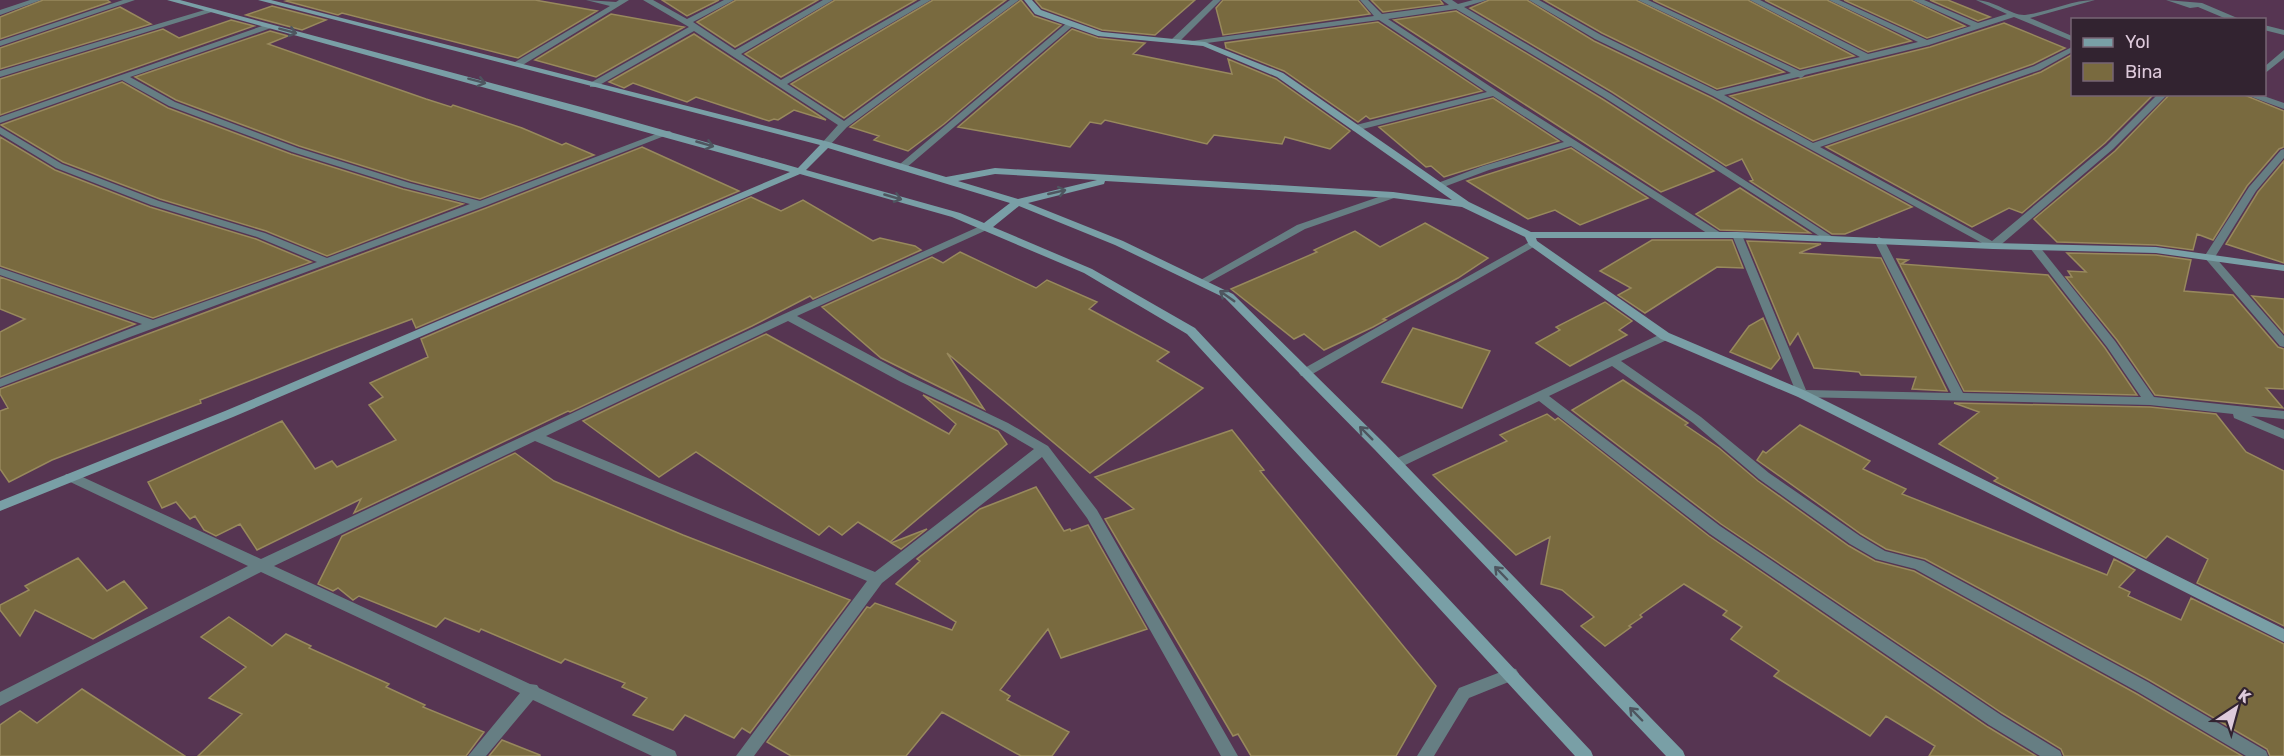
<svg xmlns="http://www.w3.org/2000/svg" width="2284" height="756" viewBox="0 0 2284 756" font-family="Rubik,sans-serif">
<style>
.building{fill:#796a3f;stroke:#98895d;stroke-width:1.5}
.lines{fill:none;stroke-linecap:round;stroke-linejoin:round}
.street{fill:#667e83;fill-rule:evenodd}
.secondary{fill:#799fa6;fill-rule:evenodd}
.oneway{stroke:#4e555f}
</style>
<rect width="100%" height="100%" fill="#563552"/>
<path class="building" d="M43 0H107L110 2 0 39V17Z
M290 0H535L597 11 518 58 342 13 338 15 286 1Z
M662 0H719L687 16Z
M736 0H818L735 47 697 22Z
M835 0H916L781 77 745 54Z
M933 0H1006L844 118 791 84Z
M1021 0 1034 16 1061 25 944 124 908 151 874 140 879 136 850 127Z
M1035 0H1195L1155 35 1102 30 1042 8Z
M1223 0H1358L1370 14 1223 35 1216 8Z
M1371 0H1440L1443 4 1383 12Z
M1489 0H1527L1594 41 1712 98 1912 207 1845 234H1832L1750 181 1753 180 1742 159 1726 166 1612 92 1470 8Z
M1544 0H1636L1784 72 1717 89 1602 33Z
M1653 0H1748L1854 56 1800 69Z
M1765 0H1827L1911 41 1868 52Z
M1844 0H1911L1965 26 1927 38Z
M1930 0H1948L1990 17 1978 21Z
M272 6 326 20 302 30 246 15Z
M120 7 151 24 0 69V48Z
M1456 11 1604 100 1714 171 1661 192 1394 20Z
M611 14 684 27 596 77 535 60Z
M231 20 254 26 0 115V79L163 29 179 38Z
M1378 22 1482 91 1370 119 1366 116 1358 122 1284 71 1226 48 1225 43Z
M2004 23 2065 48 2033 64 1813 141 1730 96 1930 47Z
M1072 29 1098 38 1145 43 1133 54 1232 74 1228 59 1276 79 1350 131 1330 149 1285 137 1282 144 1214 135 1207 144 1105 120 1101 124 1090 122 1070 147 958 127Z
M270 31 288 36 268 44 426 99 451 107 453 105 522 128 562 145 566 143 594 155 480 199 411 181 299 146 176 100 135 77Z
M694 34 826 120 794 110 778 120 774 119 769 121 696 97 687 102 633 83 624 88 609 82Z
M2073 54V94H2154L2105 143 2022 213 2009 208 1972 227 1826 147 2041 72Z
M122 82 168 108 291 154 403 189 463 204 327 256 266 231 160 199 63 162 1 125Z
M2170 94H2242L2284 111V147L2279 149 2247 186 2213 240 2197 234 2193 250 2156 245 2057 242 2034 219 2115 151Z
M1493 98 1559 141 1444 177 1431 166 1426 167 1379 127Z
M0 137 55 170 150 207 256 239 311 262 153 318 0 266Z
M642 147 739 191 416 328 412 319 337 347 200 400 201 403 52 460 9 482 0 469V411L8 408 0 394V389L486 208Z
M1571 148 1648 198 1580 225 1555 210 1528 219 1467 181Z
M2284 161V263L2226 244 2258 192Z
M1740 188 1810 233 1720 230 1696 214Z
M751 197 781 211 803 200 873 241 880 238 915 246 921 250 813 299 810 296 752 326 570 412 568 411 354 513 361 499 257 550 240 524 216 536 204 530 195 516 190 519 176 502 162 508 148 482 282 421 315 469 332 461 337 467 396 440 369 405 383 397 370 383 428 357 421 339Z
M1425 223 1488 258 1458 278 1383 319 1386 320 1373 327 1324 350 1304 334 1294 339 1231 289 1317 252 1314 250 1355 231 1380 247Z
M1652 240H1732L1743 268 1717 267 1645 313 1618 295 1631 288 1600 271Z
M1747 241 1821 244 1799 253 1881 258 1947 391 1912 389 1916 377 1861 375 1859 372 1814 368 1798 333 1790 345Z
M960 252 1036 288 1047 280 1097 302 1089 309 1169 352 1157 361 1203 388 1090 473 947 353 984 409 881 358 822 307 932 257 943 263Z
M2067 253 2156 255 2191 260 2184 291 2233 295 2278 347 2284 349V389L2266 388 2283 408 2155 395 2117 340 2066 277H2072L2068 271 2086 272Z
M1897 259 1908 260 1901 264 2048 275 2105 348 2137 395 1964 391Z
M0 277 135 324 0 377V332L25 319 0 309Z
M2252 296 2284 299V333Z
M1605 302 1632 321 1619 330 1627 335 1570 366 1536 343 1560 330 1556 327Z
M1763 318 1780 358 1771 369 1730 352 1749 326Z
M1413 328 1490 351 1462 408 1382 382Z
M766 334 949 434 956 424 923 395 998 431 1007 444 890 542 858 522 842 535 829 526 819 535 696 452 659 477 583 421Z
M1623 380 1688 423 1685 425 1719 448 1758 481 1849 546 1875 561 1914 571 2137 694 2242 756H2064L2061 749 2002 713 1721 524 1572 410Z
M1954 403 2150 407 2216 414 2246 452 2284 471V626L2197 583 2208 559 2167 536 2146 558 1994 481 1998 478 1939 444 1979 412Z
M1547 414 1555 420 1558 418 1709 536 1988 727 2036 756H1929L1935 746 1886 716 1870 736 1774 676 1779 671 1731 639 1742 627 1723 615 1727 611 1684 584 1640 615 1642 617 1629 626 1631 627 1605 646 1581 626 1594 617 1562 590 1541 584 1550 537 1516 555 1433 475 1507 441 1500 435Z
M1800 425 1870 461 1863 469 1906 489 1902 494 2107 575 2114 559 2135 570 2119 587 2130 592 2128 596 2181 620 2191 598 2284 644V756H2270L2267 749 2149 680 1925 559 1886 549 1861 534 1757 460 1763 451 1766 453Z
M1232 430 1264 470 1260 471 1436 686 1396 756H1251L1238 734 1233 736 1105 519 1134 509 1095 477Z
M515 453 554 481 683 535 850 600 750 733 742 728 734 738 685 715 673 730 633 715 647 698 622 687 625 683 565 659 561 663 481 629 479 632 445 618 436 627 359 596 353 600 338 588 333 591 318 584 342 536Z
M1036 487 1064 531 1070 529 1071 531 1088 525 1147 629 1061 658 1048 629 1000 690 1010 696 1007 700 1069 732 1052 756H1021L942 712 906 756H791L767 742 867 607 870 608 875 603 952 630 956 622 896 584 920 561 917 559 980 509Z
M927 529 901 549 891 543Z
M78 558 107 591 124 581 147 608 93 639 35 610 20 636 0 610V605L29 590 25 586Z
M229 617 272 646 286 634 311 646 309 648 389 684 386 687 425 705 423 707 484 732 466 756H198L242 714 209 698 246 667 201 637Z
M82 689 185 756H0V725L20 711 37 723Z
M502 740 540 755V756H489Z"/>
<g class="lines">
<path class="street" d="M30 0H41L0 15V10Z
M123 0H135L0 46V41Z
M586 0 616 2 619 0H629L521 66H515V62L610 6Z
M643 0H653L687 19 724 0H734L693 22 735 50 823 0H833L741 54 781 80 921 0H931L787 84 844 121 1010 0H1019L847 127 829 146 826 147 821 144 838 125 694 31 596 87H590V83L689 27Z
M1213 0H1221L1178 43H1172V39Z
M1360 0H1368L1382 14 1449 5 1442 0H1452L1458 4 1473 0H1487L1464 7 1611 94 1836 239 1831 242 1827 241 1605 98 1456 9 1388 19 1497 91 1721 233 1722 235 1721 237H1713L1571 146 1489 170 1441 188H1435V184L1483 166 1564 142 1493 96 1355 131 1352 130V126L1487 92 1379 20 1192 45 1188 43 1192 41 1374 16Z
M1529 0H1539L1601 35 1717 91 1791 73 1638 0H1648L1800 71 1860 57 1750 0H1760L1868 54 1918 42 1829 0H1839L1927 40 1971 26 1913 0H1924L1978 23 2007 14 1976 0C1993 0 2013 16 2025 15 2049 12 2071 0 2095 0L2030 18 2072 36V41L2014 17 1929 45 1805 75 1801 78 1798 77 1724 95 1813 143 2034 66 2072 47V52L2040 70 1820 147 1992 241 2107 145 2158 94H2168L2113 149 1997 248 1993 249 1713 96 1595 39Z
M2166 0 2202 3 2242 20H2229L2198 7 2190 8Z
M208 9 215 11 0 77V71Z
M1068 22 1075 24 906 168H900V164Z
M268 24 272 26 271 28 130 77 175 102 298 148 410 183 480 201 664 131H670L672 133 485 206 130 337 0 387V379L142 324 0 275V268L153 320 317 262 257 237 151 205 56 168 0 134V127L62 164 159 201 265 233 327 258 470 204 404 187 292 152 169 106 122 80 0 123V117Z
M2264 25 2284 30V35L2264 30Z
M2284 50V58L2264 74V67Z
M2244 94H2258L2284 103V109Z
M2284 149V158L2256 191 2215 257 2284 336V347L2280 346 2204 257 2249 187 2281 150Z
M1393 192 1398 195 1397 197 1305 229 1206 284 1202 285 1197 282 1297 225Z
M987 223 991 224 992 226 991 228 797 316 909 376 1008 423 1048 446 1097 510 1238 756H1221L1087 518 1042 457 882 583 754 756H736L867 581 535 441 274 566 530 684 537 685 539 688 675 751 677 756H652L533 700 486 756H468L520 693 261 572 0 706V692L248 566 66 480 64 477 66 474H76L261 559 784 314ZM788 321 901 382 1000 429 1034 449 875 572 546 436Z
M1737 232 1742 235 1806 390 1951 393 1874 240 1879 237 1884 240 1963 393 2141 397 2107 347 2030 248 2035 245 2039 246 2115 341 2154 397 2284 411V419L2251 416 2284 430V439L2234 418 2233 414 2150 405 1798 397 1732 235Z
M1533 240 1537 241 1538 243 1537 245 1309 376H1301L1299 373 1301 370Z
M1665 332 1671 336 1669 339 1621 361 1701 417 1769 473 1860 536 1885 551 1924 561 2148 682 2266 751 2268 756H2246L2138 692 1915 569 1876 559 1850 544 1759 479 1693 423 1612 366 1549 396 1720 526 2001 715 2060 751 2062 756H2040L1989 725 1710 534 1539 401 1401 467H1391L1390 464 1391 461Z
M1511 668 1516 669 1519 674 1516 679 1469 698 1434 756H1417L1459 688Z"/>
<path class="secondary" d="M167 0H180L585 108 798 168 820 145 258 0H271L829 142 946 177 995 168 1393 192 1452 200 1277 77 1203 46 1098 36 1035 14 1024 0H1032L1041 10 1102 32 1205 42 1283 73 1469 202 1531 232H1737L1993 243 2156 247 2284 265V271L2156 253 1993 249 1737 238H1536L1537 241 1669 333 1806 391 2284 629V642L1798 397 1661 339 1529 245 1525 237 1462 207 1393 198 1105 181 1104 184 1028 203 1123 241 1233 294 1385 444 1683 751 1685 756H1666L1375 450 1225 298 1115 245 1019 206 993 227 1092 269 1195 328 1591 751 1593 756H1575L1187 334 1084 273 952 217 800 174 233 417 0 511V501L225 411 790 172ZM828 148 1010 203 984 223 960 213 806 170ZM995 174 1097 180 1018 199 958 181Z"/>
</g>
<defs><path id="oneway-shaft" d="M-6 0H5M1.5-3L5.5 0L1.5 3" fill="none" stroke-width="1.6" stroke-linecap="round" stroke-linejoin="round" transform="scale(1.5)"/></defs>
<g class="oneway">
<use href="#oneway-shaft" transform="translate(288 31) rotate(15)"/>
<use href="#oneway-shaft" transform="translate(477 81) rotate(15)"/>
<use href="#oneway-shaft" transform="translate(705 144) rotate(16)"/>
<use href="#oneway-shaft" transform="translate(1057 192) rotate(-13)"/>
<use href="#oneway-shaft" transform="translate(893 197) rotate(16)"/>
<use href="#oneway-shaft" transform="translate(1227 296) rotate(-145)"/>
<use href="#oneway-shaft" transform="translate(1366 433) rotate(-135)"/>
<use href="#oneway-shaft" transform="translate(1501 573) rotate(-134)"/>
<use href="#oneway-shaft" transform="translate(1636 714) rotate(-134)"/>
</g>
<rect x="2071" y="18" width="195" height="78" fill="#322330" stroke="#776674" stroke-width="1.5"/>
<rect x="2083" y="38" width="30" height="9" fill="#799fa6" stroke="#776674" stroke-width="1.5"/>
<text x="2125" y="48" font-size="18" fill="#decadb">Yol</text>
<rect x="2083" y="63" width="30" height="18" fill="#796a3f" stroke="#776674" stroke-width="1.5"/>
<text x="2125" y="78" font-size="18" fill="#decadb">Bina</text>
<g transform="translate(2236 708) rotate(36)" stroke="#322330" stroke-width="4.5" paint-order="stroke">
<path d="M0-4.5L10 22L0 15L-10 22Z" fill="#decadb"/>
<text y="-9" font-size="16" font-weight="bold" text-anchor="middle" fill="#decadb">K</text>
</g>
</svg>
